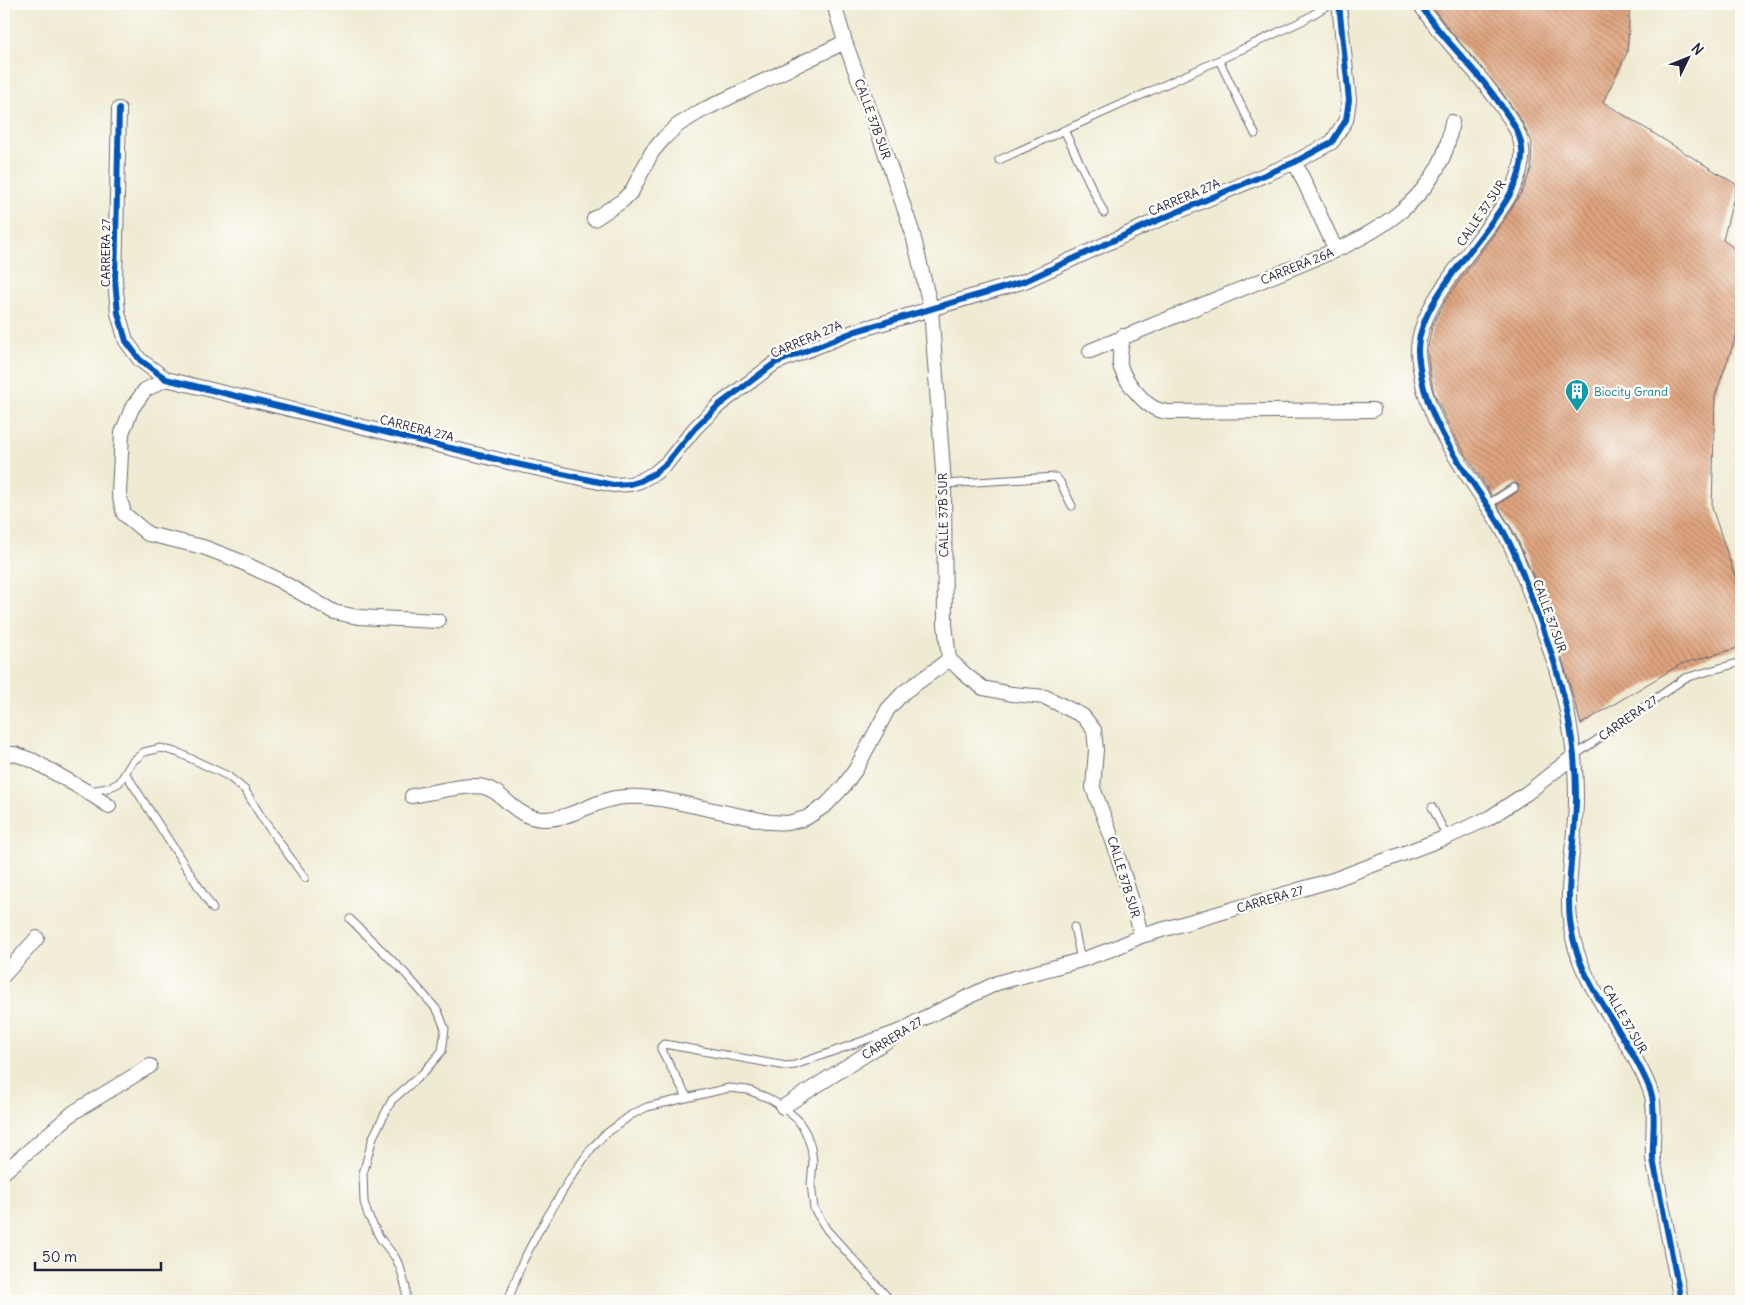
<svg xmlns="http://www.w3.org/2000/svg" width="1745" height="1305" viewBox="0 0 1745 1305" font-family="Delius,sans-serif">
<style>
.building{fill:url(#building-back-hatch)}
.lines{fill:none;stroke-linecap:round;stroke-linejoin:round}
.service-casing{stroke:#6a6870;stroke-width:9}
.minor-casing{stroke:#6a6870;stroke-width:16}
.service{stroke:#fff;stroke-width:7}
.minor{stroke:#fff;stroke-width:14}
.cycleway-casing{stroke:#fdfcf7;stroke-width:9}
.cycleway{stroke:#0057b8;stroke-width:6}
.labels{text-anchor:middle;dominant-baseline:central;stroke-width:5;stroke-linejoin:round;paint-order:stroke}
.street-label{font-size:12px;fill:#22223b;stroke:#fdfcf7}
.culture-label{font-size:12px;fill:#0d838f;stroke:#fdfcf7;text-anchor:start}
</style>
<defs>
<pattern id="building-back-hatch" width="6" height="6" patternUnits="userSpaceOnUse" patternTransform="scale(1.25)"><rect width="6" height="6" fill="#dfa47f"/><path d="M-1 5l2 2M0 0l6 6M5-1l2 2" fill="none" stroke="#b48569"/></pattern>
</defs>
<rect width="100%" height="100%" fill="#fdfcf7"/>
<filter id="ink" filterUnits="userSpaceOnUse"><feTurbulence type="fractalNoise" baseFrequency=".02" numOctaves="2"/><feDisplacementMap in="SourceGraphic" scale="10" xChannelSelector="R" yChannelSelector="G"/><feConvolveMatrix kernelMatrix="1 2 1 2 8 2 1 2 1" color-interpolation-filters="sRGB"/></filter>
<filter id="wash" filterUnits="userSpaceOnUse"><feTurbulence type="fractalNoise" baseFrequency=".0096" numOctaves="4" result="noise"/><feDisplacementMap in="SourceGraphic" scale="20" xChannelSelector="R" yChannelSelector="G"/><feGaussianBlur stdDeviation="1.12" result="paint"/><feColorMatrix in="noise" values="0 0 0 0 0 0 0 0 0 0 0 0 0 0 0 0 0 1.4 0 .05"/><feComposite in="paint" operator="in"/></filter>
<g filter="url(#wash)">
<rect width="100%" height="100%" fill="#efead2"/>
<g id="blocks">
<path class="building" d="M1430 4H1630L1627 53 1603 102 1737 185 1723 240 1741 254V322L1715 396 1712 508 1741 594V647L1681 664 1581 724 1562 658 1534 578 1515 534 1497 505 1517 492 1519 486 1516 483H1512L1492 496 1451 431 1434 393 1430 373 1427 351 1432 326 1445 301 1503 222 1523 190 1531 169 1532 142 1520 118 1503 94 1443 22Z"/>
</g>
</g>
<g filter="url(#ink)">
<use href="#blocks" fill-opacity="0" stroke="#6a6870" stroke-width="1"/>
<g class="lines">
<g class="service-casing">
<path id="service" d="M1219 60 1255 134
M1064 130 1104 213
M999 160 1219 60 1302 21 1330 4
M944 484 1056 477 1060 482 1072 506
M1487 505 1514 488
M1574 756 1685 678 1741 662
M126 774 213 909
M89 791 108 788 119 783 132 762 144 752 161 748 179 753 228 776 245 790 262 818 305 878
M1432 807 1447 837
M350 919 405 973 438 1011 445 1029 442 1051 423 1073 392 1100 373 1137 363 1174 364 1202 368 1215 380 1238 395 1257 400 1267 406 1288V1301
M1074 927 1081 960
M687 1097 661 1049V1047L664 1044 786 1066 795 1065 899 1028
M508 1301 522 1263 537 1234 571 1177 591 1149 603 1136 631 1115 647 1107 729 1088 748 1090 768 1098 783 1107 798 1120 806 1133 811 1147 813 1162 811 1184 814 1209 827 1230 891 1301"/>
</g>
<g class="minor-casing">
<path id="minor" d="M834 4 845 42 884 149 912 231 931 309 944 484 945 624 949 659 967 676 983 688 1012 694 1045 697 1083 716 1094 730 1096 750 1093 788 1113 841 1136 914 1141 936
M1420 4C1433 26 1451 44 1468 64 1479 76 1490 90 1500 104 1508 116 1518 128 1521 143 1536 204 1420 280 1418 350 1418 358 1420 367 1421 375 1431 432 1472 478 1501 527 1517 554 1527 586 1538 615 1561 676 1577 736 1576 802 1575 846 1562 899 1574 942 1584 983 1613 1018 1633 1055 1640 1068 1648 1081 1652 1096 1656 1116 1652 1138 1653 1159L1681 1301
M119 109 115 280 118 313 126 341 140 360 166 379 512 463 613 485 630 484 640 481 655 473 667 463 695 428 719 405 775 363 856 331 1025 281 1149 224 1295 162 1332 142 1346 120 1349 100 1339 4
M1295 162 1336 250
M594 219 622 201 632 191 652 152 664 138 678 125 701 111 845 42
M1123 336C1122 345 1119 355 1120 364 1122 378 1144 404 1156 409 1160 411 1164 411 1168 412L1373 410
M1090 351 1336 250C1383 229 1428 199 1446 149 1449 140 1450 131 1452 122
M166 379 145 390 132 408 122 433 119 494 124 514 148 534 203 547 237 560 275 578 334 612 358 617 438 621
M4 754H15L34 761 86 791 109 806
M412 796C430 793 468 783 484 787 505 792 514 818 543 819 569 820 592 802 616 798 645 794 672 801 699 807 723 812 747 817 770 822L788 823 806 818 826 805 843 787 856 769 888 709 904 692 938 668 949 659
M4 975 37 938
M783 1107 918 1021 997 983 1081 960 1115 948 1141 936 1333 880 1447 837 1489 818 1527 793 1574 756
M4 1172 74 1112 150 1066"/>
</g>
<use href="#service" class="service"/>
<use href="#minor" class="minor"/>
<g class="cycleway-casing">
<path id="cycleway" d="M1420 4C1433 26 1451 44 1468 64 1479 76 1490 90 1500 104 1508 116 1518 128 1521 143 1536 204 1420 280 1418 350 1418 358 1420 367 1421 375 1431 432 1472 478 1501 527 1517 554 1527 586 1538 615 1561 676 1577 736 1576 802 1575 846 1562 899 1574 942 1584 983 1613 1018 1633 1055 1640 1068 1648 1081 1652 1096 1656 1116 1652 1138 1653 1159L1681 1301
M119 109 115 280 118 313 126 341 140 360 166 379 512 463 613 485 630 484 640 481 655 473 667 463 695 428 719 405 775 363 856 331 1025 281 1149 224 1295 162 1332 142 1346 120 1349 100 1339 4"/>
</g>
<use href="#cycleway" class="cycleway"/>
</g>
</g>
<defs>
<g id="building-pin" transform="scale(1.25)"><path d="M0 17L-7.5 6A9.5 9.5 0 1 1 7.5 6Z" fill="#0f9aa8" stroke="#fdfcf7"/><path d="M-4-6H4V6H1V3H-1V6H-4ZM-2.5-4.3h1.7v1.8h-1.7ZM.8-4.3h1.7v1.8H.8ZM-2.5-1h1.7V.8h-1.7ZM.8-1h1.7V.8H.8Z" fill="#fff"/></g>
</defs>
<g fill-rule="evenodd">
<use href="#building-pin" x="1577" y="391"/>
</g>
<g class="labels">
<g class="street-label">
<text transform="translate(873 119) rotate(70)">CALLE 37B SUR</text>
<text transform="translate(1184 197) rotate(-23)">CARRERA 27A</text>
<text transform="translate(1481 213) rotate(-56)">CALLE 37 SUR</text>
<text transform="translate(105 253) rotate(-90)">CARRERA 27</text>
<text transform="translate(1297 266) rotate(-22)">CARRERA 26A</text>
<text transform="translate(806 339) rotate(-23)">CARRERA 27A</text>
<text transform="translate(417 428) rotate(14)">CARRERA 27A</text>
<text transform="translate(943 515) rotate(-91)">CALLE 37B SUR</text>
<text transform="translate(1550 616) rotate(70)">CALLE 37 SUR</text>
<text transform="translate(1628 718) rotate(-35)">CARRERA 27</text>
<text transform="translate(1124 877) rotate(73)">CALLE 37B SUR</text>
<text transform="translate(1270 899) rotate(-16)">CARRERA 27</text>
<text transform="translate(1625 1019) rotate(60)">CALLE 37 SUR</text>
<text transform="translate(892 1038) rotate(-32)">CARRERA 27</text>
</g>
<g class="culture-label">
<text x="1594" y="391">Biocity Grand</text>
</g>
</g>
<rect width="1745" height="1305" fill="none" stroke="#fdfcf7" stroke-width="20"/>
<g transform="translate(1688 58) rotate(47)" stroke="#fdfcf7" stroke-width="4" paint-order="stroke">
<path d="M0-4L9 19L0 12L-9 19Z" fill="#22223b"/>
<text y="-8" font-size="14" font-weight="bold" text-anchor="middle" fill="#22223b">N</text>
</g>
<path d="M35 1262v8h126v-8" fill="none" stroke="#22223b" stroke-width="2.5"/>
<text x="42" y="1262" font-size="15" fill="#22223b" stroke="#fdfcf7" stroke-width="4" paint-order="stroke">50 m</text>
</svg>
